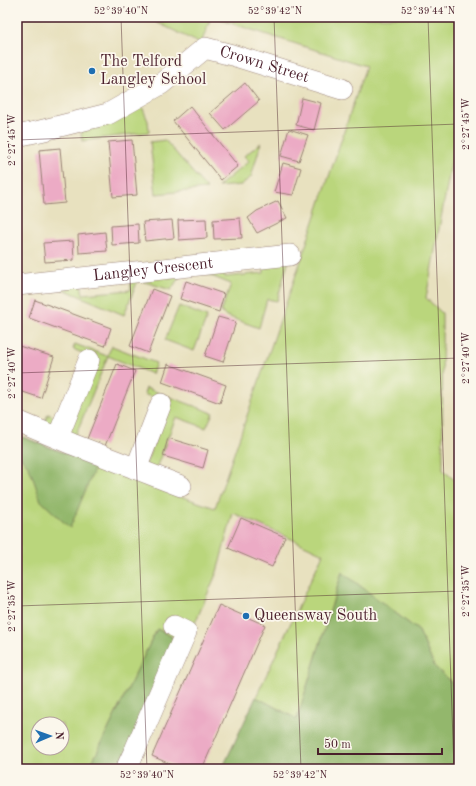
<svg xmlns="http://www.w3.org/2000/svg" width="476" height="786" viewBox="0 0 476 786" font-family="'Old Standard TT',serif">
<style>
.green{fill:#bad67c;stroke:#827a54;fill-rule:evenodd}
.forest{fill:#93b76c;stroke:#6e6b4c}
.building{fill:#ecabc5}
.lines{fill:none;stroke-linecap:round;stroke-linejoin:round}
.minor-casing{stroke:#998075;stroke-width:22}
.minor{stroke:#fff;stroke-width:21}
.ticks{fill:none;stroke:#4a1f2b;stroke-width:1;stroke-opacity:0.45}
.poi-dot{fill:#1f6fb2;stroke:#fbf7ec;stroke-width:1.5}
.labels{text-anchor:middle;dominant-baseline:central;stroke-width:3.5;stroke-linejoin:round;paint-order:stroke}
.poi-label{font-size:16px;fill:#4a1f2b;stroke:#fbf7ec;text-anchor:start}
.street-label{font-size:16px;fill:#4a1f2b;stroke:#fbf7ec}
.neatline{fill:none;stroke:#4a1f2b;stroke-width:1.5}
.ticks-label{font-size:10px;text-anchor:middle;fill:#4a1f2b}
</style>
<rect width="100%" height="100%" fill="#fbf7ec"/>
<filter id="ink" filterUnits="userSpaceOnUse"><feTurbulence type="fractalNoise" baseFrequency=".025" numOctaves="2"/><feDisplacementMap in="SourceGraphic" scale="8" xChannelSelector="R" yChannelSelector="G"/><feConvolveMatrix kernelMatrix="1 2 1 2 8 2 1 2 1" color-interpolation-filters="sRGB"/></filter>
<filter id="wash" filterUnits="userSpaceOnUse"><feTurbulence type="fractalNoise" baseFrequency=".012" numOctaves="4" result="noise"/><feDisplacementMap in="SourceGraphic" scale="16" xChannelSelector="R" yChannelSelector="G"/><feGaussianBlur stdDeviation="0.9" result="paint"/><feColorMatrix in="noise" values="0 0 0 0 0 0 0 0 0 0 0 0 0 0 0 0 0 1.4 0 .05"/><feComposite in="paint" operator="in"/></filter>
<g filter="url(#wash)">
<rect width="100%" height="100%" fill="#e8e1bf"/>
<path class="green" d="M146 17H459V122L426 298 442 313 443 470 459 484V690L434 666 419 631 342 572 297 719 256 697 323 554 283 535 233 513 217 572 186 644 157 629 89 769H17V435L180 496 215 508 299 266 366 66 211 17 201 44ZM38 724H62V748H38Z
M138 97 148 121 149 132 82 141 80 121Z
M165 140 207 189 156 194 150 142Z
M261 143 251 177 241 185 218 187 249 161 244 156Z
M22 144 25 175 17 176V145Z
M290 255 277 301 267 299 259 328 224 315 221 311 231 284 186 266 171 290 138 280 124 315 58 287 80 278 83 294 131 290 129 272 223 262 225 277 264 273V257Z
M179 306 207 317 194 351 165 340Z
M75 344 107 356 112 346 156 363 152 374 108 356 72 444 41 431 48 414 64 421 89 356 73 349Z
M146 388 213 413 206 428 176 417 153 476 143 472 168 404 144 394Z"/>
<path class="forest" d="M17 435 96 465 70 528 41 501 29 467 17 453Z
M342 572 419 631 434 666 459 690V769H222L256 697 297 719Z
M157 629 186 644 129 769H89Z"/>
<g id="blocks">
<path class="building" d="M245 83 259 101 225 130 210 113Z
M302 98 321 103 314 130 296 125Z
M190 106 238 166 221 180 173 121Z
M289 129 308 135 299 161 281 156Z
M132 140 137 195 113 197 108 142Z
M60 148 65 203 44 205 39 150Z
M283 163 301 168 293 195 274 192Z
M278 201 287 218 257 233 248 218 257 211Z
M240 218 242 238 214 239 213 220Z
M206 219 207 238 179 240 178 220Z
M172 220 174 238 145 241 143 222Z
M138 224 139 243 112 245 111 226Z
M105 232 107 251 79 253 78 235Z
M73 241 74 260 45 262 43 243Z
M186 281 224 294 219 312 180 299Z
M152 289 170 296 148 353 130 346Z
M35 300 111 328 105 346 29 318Z
M218 317 236 322 223 362 205 356Z
M19 346 54 357 41 398 17 390V351Z
M117 364 135 371 105 446 87 439Z
M168 364 226 385 220 403 162 382Z
M168 438 208 450 203 468 163 456Z
M241 518 285 537 272 567 228 548Z
M219 605 265 625 202 769H181L152 756Z"/>
</g>
</g>
<g filter="url(#ink)">
<use href="#blocks" fill-opacity="0" stroke="#998075" stroke-width="1"/>
<g class="lines">
<g class="minor-casing">
<g id="minor">
<path id="s1" d="M17 136 40 131 108 114 161 84 205 48 232 55 342 89"/>
<path id="s2" d="M17 285 290 255"/>
<path d="M17 421 72 444 181 486"/>
<path d="M58 437 89 360"/>
<path d="M136 469 161 404"/>
<path d="M126 769 135 750 186 632 174 626"/>
</g>
</g>
<use href="#minor" class="minor"/>
</g>
</g>
<path class="ticks" d="M121 17 147 769M274 17 301 769M428 17 454 769M17 140 459 124M17 373 459 358M17 606 459 591"/>
<g class="poi-dot">
<circle cx="92" cy="71" r="4"/>
<circle cx="246" cy="616" r="4"/>
</g>
<g class="labels">
<g class="poi-label">
<text x="100" y="62">The Telford<tspan x="100" dy="18">Langley School</tspan></text>
<text x="254" y="616">Queensway South</text>
</g>
<g class="street-label">
<text stroke="none"><textPath href="#s1" startOffset="273">Crown Street</textPath></text>
<text stroke="none"><textPath href="#s2" startOffset="137">Langley Crescent</textPath></text>
</g>
</g>
<rect width="476" height="786" fill="none" stroke="#fbf7ec" stroke-width="44"/>
<g transform="translate(50 736) rotate(88)"><circle r="19" fill="#fbf7ec" stroke="#b4a19f"/>
<path d="M0-3L7 15L0 10L-7 15Z" fill="#1f6fb2"/>
<text y="-6" font-size="11" font-weight="bold" text-anchor="middle" fill="#4a1f2b">N</text>
</g>
<path d="M318 748v6h124v-6" fill="none" stroke="#4a1f2b" stroke-width="2"/>
<text x="324" y="748" font-size="12" fill="#4a1f2b" stroke="#fbf7ec" stroke-width="3" paint-order="stroke">50 m</text>
<rect x="22" y="22" width="432" height="742" class="neatline"/>
<g class="ticks-label">
<text x="121" y="14">52°39'40"N</text>
<text x="275" y="14">52°39'42"N</text>
<text x="428" y="14">52°39'44"N</text>
<text transform="translate(465 124) rotate(-90)" y="4">2°27'45"W</text>
<text transform="translate(11 140) rotate(-90)" y="4">2°27'45"W</text>
<text transform="translate(465 358) rotate(-90)" y="4">2°27'40"W</text>
<text transform="translate(11 373) rotate(-90)" y="4">2°27'40"W</text>
<text transform="translate(465 591) rotate(-90)" y="4">2°27'35"W</text>
<text transform="translate(11 606) rotate(-90)" y="4">2°27'35"W</text>
<text x="147" y="778">52°39'40"N</text>
<text x="300" y="778">52°39'42"N</text>
</g>
</svg>
